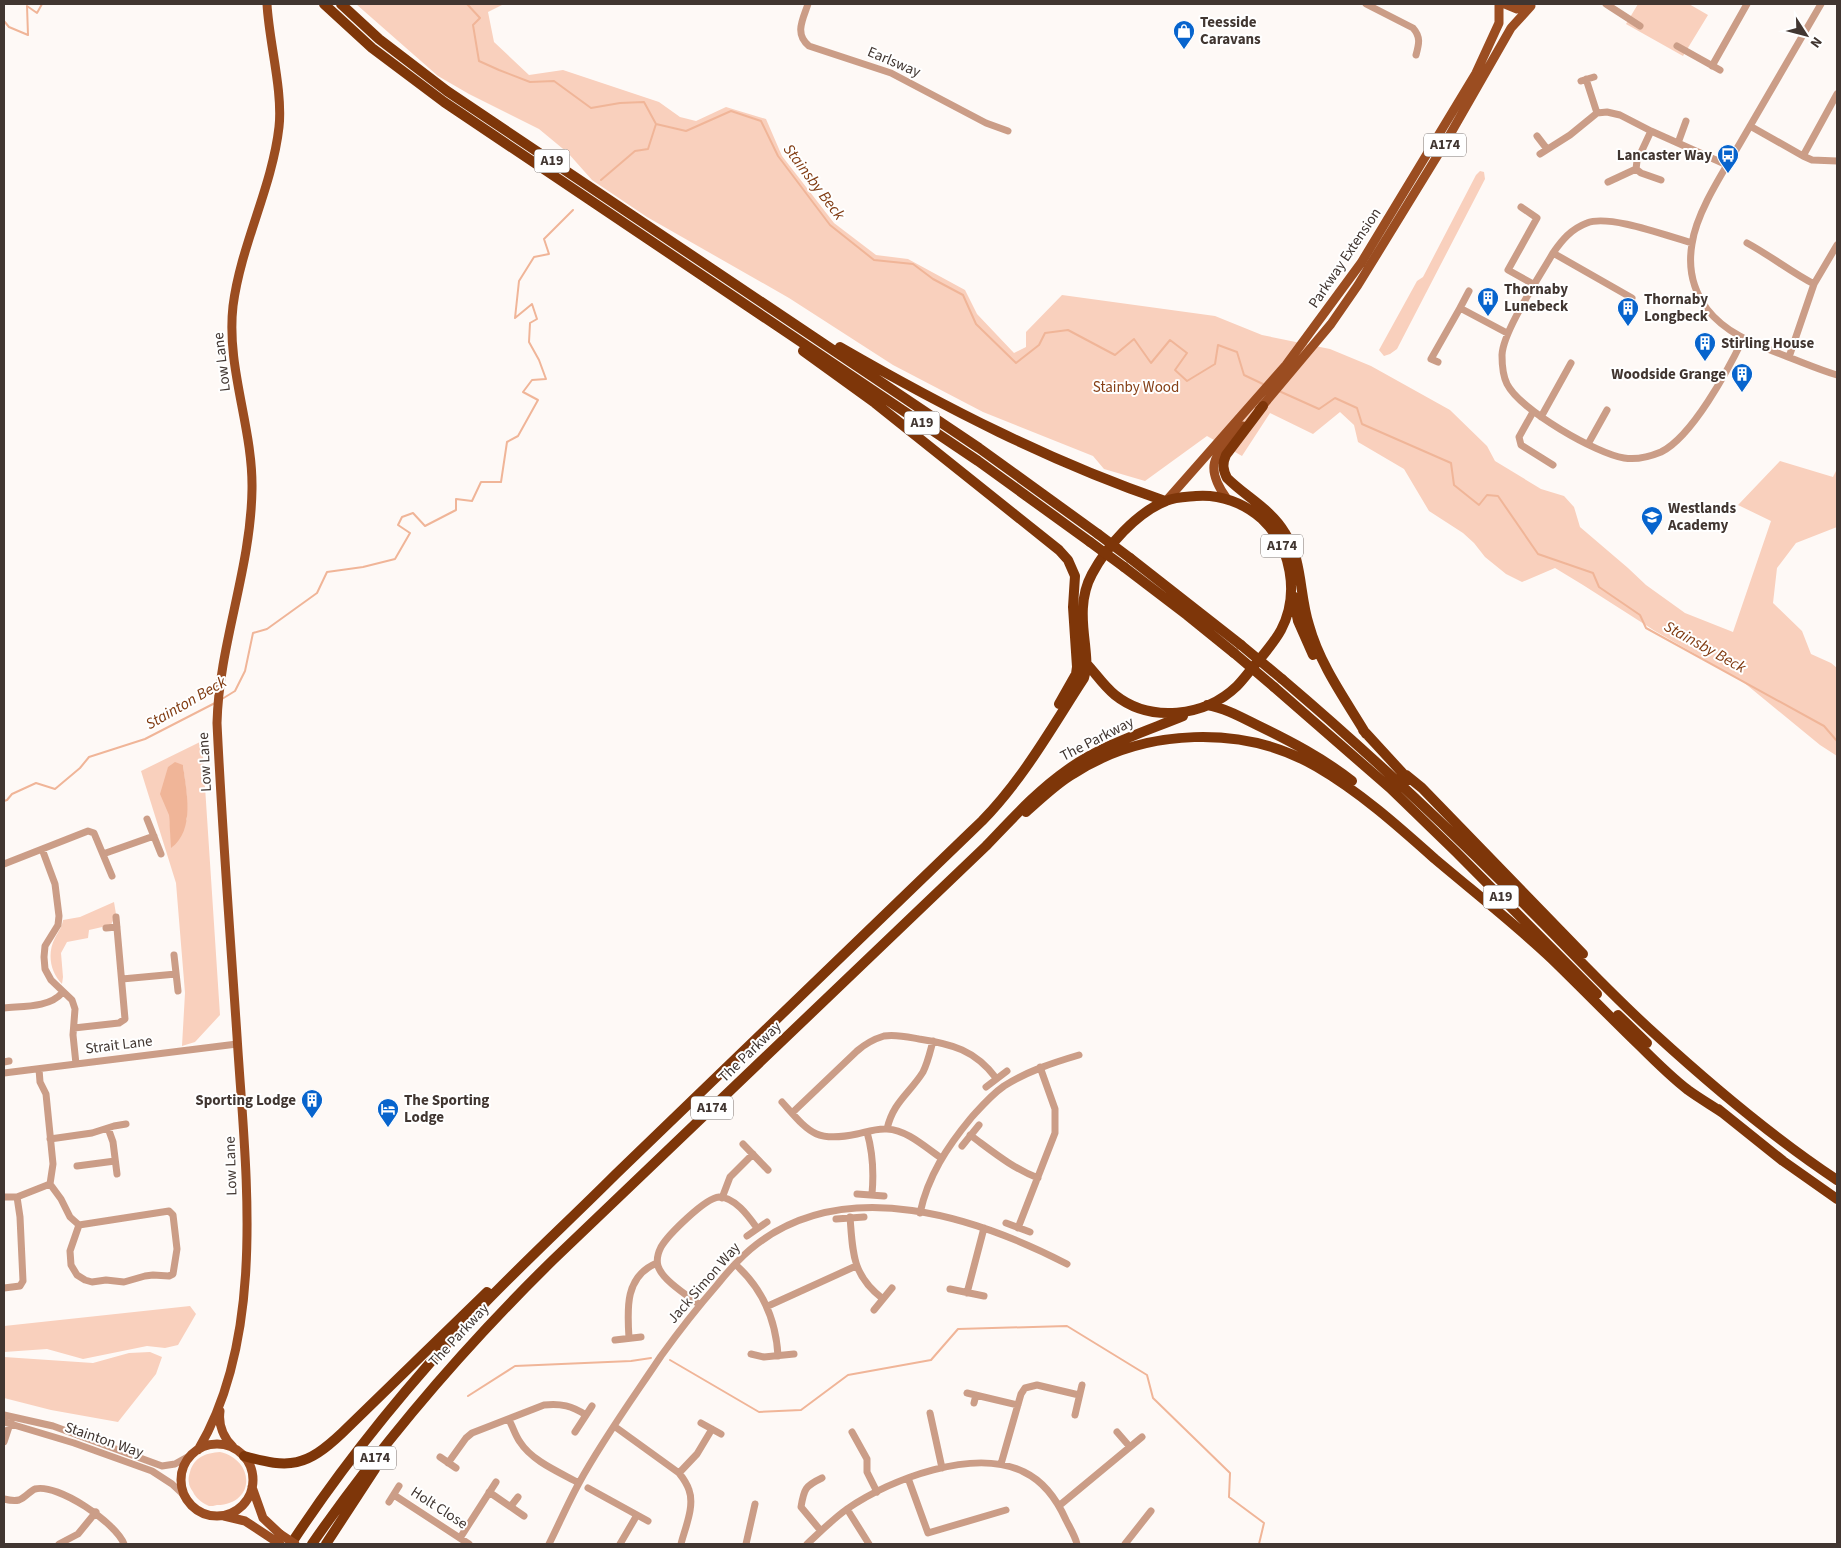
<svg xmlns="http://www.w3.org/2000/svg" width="1841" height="1548" viewBox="0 0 1841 1548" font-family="'Source Sans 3',sans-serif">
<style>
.green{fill:#f9d0bd;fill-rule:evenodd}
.water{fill:#f0b598}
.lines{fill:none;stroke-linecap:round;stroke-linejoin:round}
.stream{stroke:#f0b598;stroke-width:2}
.minor{stroke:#cb9d87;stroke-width:7}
.major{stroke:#9b4d21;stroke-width:9}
.highway{stroke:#7e3609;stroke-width:10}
.major-bridge{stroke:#9b4d21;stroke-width:9}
.highway-bridge{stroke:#7e3609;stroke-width:10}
.labels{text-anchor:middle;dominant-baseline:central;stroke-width:4;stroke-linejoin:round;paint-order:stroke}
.shield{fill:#fff;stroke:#7a726f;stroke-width:1}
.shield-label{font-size:14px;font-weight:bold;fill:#413631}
.poi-label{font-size:15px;font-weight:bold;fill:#413631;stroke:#fff;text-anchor:start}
.street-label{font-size:15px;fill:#413631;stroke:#fff}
.park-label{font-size:15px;fill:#874017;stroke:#fff}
.water-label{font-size:16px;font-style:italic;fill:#7f390f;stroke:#fff}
</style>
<rect width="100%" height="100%" fill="#fef9f6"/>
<path class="green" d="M356 4H504L488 12 494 42 529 75 563 70 659 102 680 117 696 121 726 107 766 119 782 156 834 223 876 255 908 259 965 290 977 314 1014 353 1026 347V332L1062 295 1215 316 1262 335 1330 349 1371 366 1450 410 1487 446 1495 461 1541 489 1564 496 1574 507 1580 527 1628 568 1646 585 1685 613 1733 632 1771 521 1738 505 1780 461 1833 477 1837 469V527L1796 543 1777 568 1773 603 1802 631 1811 654 1831 663 1837 668V756L1820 745 1742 681 1655 631 1583 585 1555 568 1522 582 1506 574 1485 557 1474 543 1463 533 1429 511 1404 469 1358 442 1354 425 1340 412 1313 434 1270 413 1242 456 1207 436 1145 481 1104 469 1093 456 983 412 893 365 789 298 647 217 592 180 568 153 539 129 469 94 438 76Z
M1638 4H1689L1708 15 1683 56 1626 24Z
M1480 171 1484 172 1485 179 1397 349 1390 354 1384 356 1379 350 1417 281 1423 277 1476 175Z
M202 741 220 1015 195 1042 182 1046 185 993 176 883 141 771ZM183 765 187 798V819L172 847 169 815Z
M114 902 116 914 111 925 89 930 88 938 67 942 61 953 63 977 62 984C50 972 47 953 55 938 58 932 62 927 63 920L80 917Z
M190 1306 196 1314 178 1345 165 1348 147 1346 83 1359 47 1349 4 1352V1326Z
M150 1352 162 1357 156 1374 118 1422 51 1410 4 1398V1357L93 1363 129 1353Z
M220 1452C255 1460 256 1504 217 1505 214 1506 212 1506 209 1506 204 1504 197 1499 194 1494 193 1491 189 1487 189 1483 188 1480 189 1475 190 1472 194 1457 206 1453 220 1452Z"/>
<path class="water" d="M175 762 183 765C186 790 196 830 171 848L169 815 160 794 168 767Z"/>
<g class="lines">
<path class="stream" d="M467 4 480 18 473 25 479 61 499 70 530 82 554 81 591 108 620 103 644 102 656 124
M4 21 9 27 28 35 27 6 37 13 42 4
M656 124 686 131 731 111 761 121 778 156 830 225 874 260 913 264 933 279 963 295 976 324 1016 363 1039 345 1045 333 1068 330 1115 355 1134 339 1151 363 1170 340 1187 353 1175 370 1187 381 1215 364 1218 345 1237 352 1244 375 1265 385
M601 180 635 151 648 149 656 124
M1279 391 1319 409 1335 398 1357 408 1362 424 1451 463 1454 485 1479 505 1487 495 1498 496 1538 554 1593 573 1599 587 1640 615 1646 628 1824 726 1837 741
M222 699 235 691 245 671 253 633 267 629 317 593 327 572 363 567 395 559 410 533 398 525 402 517 413 513 425 526 456 510V499L472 501 481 482H501L507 442 518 436 538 400 523 392 532 380 546 379 539 360 529 342 530 323 537 319 532 304 515 318 519 281 534 257 549 254 544 239 573 210
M4 801 7 800 12 794 36 783 55 789 80 768 89 757 145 739 215 703
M670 1360 759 1412 801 1410 848 1375 931 1360 958 1329 1067 1326 1147 1375 1153 1398 1230 1473 1229 1497 1264 1523 1259 1544
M468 1396 515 1366 631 1361 651 1358"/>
<path class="minor" d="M808 4C803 19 794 34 809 46L891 73 986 123 1008 131
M1366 4 1413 28C1421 37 1419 44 1416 55
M1606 4 1640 26
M1821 4C1794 51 1766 98 1739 145 1723 172 1696 213 1692 244 1688 267 1693 290 1707 309 1727 335 1758 345 1788 357 1804 363 1820 370 1837 375
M1677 46 1720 70
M1712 66 1747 4
M1586 79 1597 113
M1581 81 1594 77
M1837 94 1803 156 1812 160 1837 161
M1750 126 1803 156
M1651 131 1637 161 1636 169 1641 173 1661 180
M1537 136 1547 149
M1678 143 1686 121
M1540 154 1570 135 1597 113 1607 112 1620 115 1651 131 1727 165
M1608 182 1636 169
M1521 207 1537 218 1508 270 1535 285
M1692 243C1667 236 1609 214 1587 223 1571 229 1562 240 1553 253 1540 276 1503 331 1502 355 1502 364 1503 376 1507 384 1520 410 1597 454 1624 458 1637 460 1649 457 1661 452 1692 437 1728 370 1743 339
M1747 243C1771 256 1791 272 1814 284
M1553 253 1632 298
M1460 308 1469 291
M1789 357 1814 284 1837 245
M1438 362 1431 359 1460 308 1507 333
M1533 412 1519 437 1521 445 1553 465
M1541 417 1571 363
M1588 444 1607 410
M147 819 161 854
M42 849 55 884 59 916 58 925 45 946 44 957 45 969 51 980 72 1000 75 1009 73 1035 76 1064
M103 854 154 836
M4 864 88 831 94 833 112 876
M106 928 117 927
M174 955 178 991
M122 979 176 974
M4 1008C22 1006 49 1008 62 993
M74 1028 119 1023 125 1019 116 917
M4 1062 9 1061
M39 1069 40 1082 46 1094 53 1164 50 1184
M4 1073 237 1044
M986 1087 1007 1071
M782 1102C809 1132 815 1143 857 1134 866 1132 877 1128 887 1129 907 1130 925 1147 941 1158
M792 1113 857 1051C865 1044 874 1039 884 1036 896 1034 908 1037 919 1039 952 1044 975 1050 996 1078
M108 1128 113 1142 117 1174
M887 1129C893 1102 910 1093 923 1072 928 1062 930 1052 933 1041
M867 1132C873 1153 874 1172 872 1194
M970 1135C992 1151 1012 1168 1038 1178
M50 1139 92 1133 114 1126 126 1124
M743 1144 768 1170
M962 1146 979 1125
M77 1166 115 1161
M50 1184 61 1199 70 1217 79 1225 169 1211 173 1215 177 1249 173 1274 169 1276 153 1275 145 1276 124 1282 106 1280 92 1282 85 1280 77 1275 71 1265 70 1251 79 1225
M857 1194 884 1196
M4 1197H17L50 1184
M722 1198 730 1177 753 1154
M920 1213C928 1176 947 1147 971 1118 981 1107 991 1095 1004 1086 1028 1071 1052 1063 1079 1055
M850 1217C853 1254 852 1275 883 1299
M836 1219 864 1217
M1006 1223 1030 1232
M1018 1228 1055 1133V1109L1040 1067
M747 1236 767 1222
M735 1264C763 1289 776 1319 778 1356
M4 1288 20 1286 23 1281 20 1217 17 1197
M950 1289 984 1296
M967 1293 984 1228
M700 1305C688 1296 662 1280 658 1266 656 1259 658 1253 661 1247 668 1235 705 1198 719 1197 735 1197 749 1217 757 1228
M768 1306 856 1266
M874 1310 892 1288
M629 1338C627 1308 625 1276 657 1263
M615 1340 641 1337
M751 1354 764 1357 794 1354
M967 1393 1018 1405
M974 1403 976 1395
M930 1413 942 1468
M4 1415 53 1426 162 1466 175 1464 191 1455
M1075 1415 1082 1385
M509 1420C513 1427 515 1435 520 1442 532 1461 559 1472 579 1483
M4 1422 74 1443 152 1471 172 1484 187 1498
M701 1423 721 1434
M614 1426 679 1473C683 1478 687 1484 689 1490 695 1506 685 1528 681 1544
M575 1432 592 1406
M852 1432 867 1459V1472L877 1492
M1117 1432 1130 1447
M4 1442 11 1421
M440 1457 456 1468
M448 1463 466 1438 472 1433 544 1405C561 1403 572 1406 586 1415
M1001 1464 1021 1394 1025 1388 1037 1385 1079 1395
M679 1473 697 1454 712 1429
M908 1478 928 1533 1006 1510
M588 1488 648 1521
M489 1492 524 1516
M394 1495 469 1544
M4 1499C8 1500 15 1501 19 1500 25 1498 30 1491 35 1489 58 1483 116 1523 124 1544
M389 1502 399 1486
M1060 1505 1142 1437
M511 1506 518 1497
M847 1509 869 1544
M821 1531 801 1507C804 1489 805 1486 822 1478
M460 1538 496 1482
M59 1544 78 1534 96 1512
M549 1544C559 1524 568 1503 579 1483 603 1439 633 1398 661 1356 679 1331 697 1308 717 1285 729 1270 741 1256 757 1244 848 1175 976 1217 1067 1264
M620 1544 637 1515
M746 1544 755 1504
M807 1544C820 1532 833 1519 847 1509 891 1479 974 1447 1024 1472 1045 1482 1057 1500 1066 1520 1070 1528 1075 1536 1077 1544
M1125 1544 1151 1511"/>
<path class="major" d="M1505 4 1517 9 1529 6
M1259 410 1331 324 1358 285 1444 145 1511 28 1531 6
M1227 499C1201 463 1217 454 1243 426
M1167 500 1286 365 1361 263 1476 73 1499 23V4
M220 1411C218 1425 224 1438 233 1447
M181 1480a36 36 0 1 1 72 0a36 36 0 1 1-72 0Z
M198 1450C268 1332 245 1167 237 1036 230 932 222 828 217 723 219 644 251 569 252 489 253 427 226 368 233 306 241 244 272 188 279 127 283 91 269 42 267 4
M252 1487 263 1518 280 1534
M224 1516 245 1521 280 1544"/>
<path class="highway" d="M324 4 372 48 444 102 978 461 1090 542
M341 4 379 39 447 91 979 448 1098 534
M840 347C944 407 1051 462 1165 501
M803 351 875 403 1059 550 1068 560 1075 576 1073 607 1077 667 1076 674 1059 704
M1263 406 1226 455C1222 464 1223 470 1227 478 1246 497 1271 509 1285 533 1303 561 1299 594 1309 625 1320 665 1345 699 1366 734
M1130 558 1241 645
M1124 567 1187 615 1234 653
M1293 596 1298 621 1313 655
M1282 679C1362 747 1438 818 1512 892 1560 939 1605 989 1655 1034 1712 1086 1772 1137 1837 1180
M1274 687 1390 788 1456 852 1597 994
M1207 705C1225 708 1241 717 1257 725 1290 741 1323 758 1352 781
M1363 730 1409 780
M1406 775 1422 788 1583 954
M1026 812C1041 799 1056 784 1073 774 1144 728 1244 724 1317 767 1360 792 1398 826 1435 859 1474 892 1515 924 1552 959 1582 988 1611 1018 1640 1046 1655 1061 1671 1077 1688 1090 1699 1098 1711 1105 1723 1113
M1618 1015 1647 1043
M1718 1109 1783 1161 1837 1199
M244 1456C290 1469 306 1467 342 1433L487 1292
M291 1544C346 1460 411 1381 480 1308 524 1262 571 1219 616 1174 737 1056 860 939 982 821 1024 778 1052 727 1084 678 1088 666 1086 656 1085 644 1082 620 1080 596 1092 574 1107 546 1136 513 1166 501 1175 497 1186 497 1196 496 1220 494 1244 503 1262 519 1291 546 1300 594 1281 630 1274 643 1263 655 1254 666 1248 673 1243 680 1237 686 1205 717 1150 723 1115 695 1104 686 1096 674 1087 664
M312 1544C385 1439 462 1349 554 1259L986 846C1012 819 1037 791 1067 770 1102 745 1144 732 1183 716
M326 1544 375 1469"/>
<path class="major-bridge" d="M280 1534 295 1544"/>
<path class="highway-bridge" d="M1098 534 1130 558
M1090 542 1124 567
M1241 645 1282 679
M1234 653 1274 687"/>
</g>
<defs>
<g id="shop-pin" transform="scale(1.125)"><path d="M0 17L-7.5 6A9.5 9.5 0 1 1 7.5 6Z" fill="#0764cd" stroke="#fff"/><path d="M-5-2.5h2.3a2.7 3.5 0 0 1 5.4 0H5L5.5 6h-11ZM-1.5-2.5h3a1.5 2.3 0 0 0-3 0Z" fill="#fff"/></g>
<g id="bus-pin" transform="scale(1.125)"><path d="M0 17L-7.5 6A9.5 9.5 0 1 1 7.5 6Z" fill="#0764cd" stroke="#fff"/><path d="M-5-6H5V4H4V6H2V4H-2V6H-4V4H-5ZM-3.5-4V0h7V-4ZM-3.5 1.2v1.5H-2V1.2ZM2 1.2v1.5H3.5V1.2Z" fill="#fff"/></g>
<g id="building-pin" transform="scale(1.125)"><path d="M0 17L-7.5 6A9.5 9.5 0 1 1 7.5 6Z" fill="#0764cd" stroke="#fff"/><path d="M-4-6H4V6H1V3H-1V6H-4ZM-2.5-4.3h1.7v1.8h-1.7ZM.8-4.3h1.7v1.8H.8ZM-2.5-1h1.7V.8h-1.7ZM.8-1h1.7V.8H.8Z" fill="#fff"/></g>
<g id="school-pin" transform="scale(1.125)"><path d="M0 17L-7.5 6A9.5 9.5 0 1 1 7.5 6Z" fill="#0764cd" stroke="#fff"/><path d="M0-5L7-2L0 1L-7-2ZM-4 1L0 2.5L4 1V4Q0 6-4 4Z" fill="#fff"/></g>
<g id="hotel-pin" transform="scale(1.125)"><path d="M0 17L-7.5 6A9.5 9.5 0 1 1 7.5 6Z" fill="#0764cd" stroke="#fff"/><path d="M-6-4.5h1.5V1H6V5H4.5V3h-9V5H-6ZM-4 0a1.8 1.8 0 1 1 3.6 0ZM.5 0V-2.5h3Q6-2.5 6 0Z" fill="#fff"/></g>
</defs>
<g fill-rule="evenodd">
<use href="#shop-pin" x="1184" y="31"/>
<use href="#bus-pin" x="1728" y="155"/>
<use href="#building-pin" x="1488" y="298"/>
<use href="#building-pin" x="1628" y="308"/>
<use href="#building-pin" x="1705" y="343"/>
<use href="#building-pin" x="1742" y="374"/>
<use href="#school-pin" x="1652" y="517"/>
<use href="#building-pin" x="312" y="1100"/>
<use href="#hotel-pin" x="388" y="1109"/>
</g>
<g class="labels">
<g class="shield">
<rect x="1424" y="133.5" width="42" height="23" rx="4"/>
<rect x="534.5" y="149.5" width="35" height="23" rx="4"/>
<rect x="904.5" y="411.5" width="35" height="23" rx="4"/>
<rect x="1261" y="534.5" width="42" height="23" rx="4"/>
<rect x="1483.5" y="885.5" width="35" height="23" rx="4"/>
<rect x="691" y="1096.5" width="42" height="23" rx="4"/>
<rect x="354" y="1446.5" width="42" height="23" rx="4"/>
</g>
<g class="shield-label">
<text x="1445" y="145">A174</text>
<text x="552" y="161">A19</text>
<text x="922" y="423">A19</text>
<text x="1282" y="546">A174</text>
<text x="1501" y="897">A19</text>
<text x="712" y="1108">A174</text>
<text x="375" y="1458">A174</text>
</g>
<g class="poi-label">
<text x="1200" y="22">Teesside<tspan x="1200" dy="17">Caravans</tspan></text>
<text x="1712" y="155" text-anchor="end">Lancaster Way</text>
<text x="1504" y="289">Thornaby<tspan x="1504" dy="17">Lunebeck</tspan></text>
<text x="1644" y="299">Thornaby<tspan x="1644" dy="17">Longbeck</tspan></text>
<text x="1721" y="343">Stirling House</text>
<text x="1726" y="374" text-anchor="end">Woodside Grange</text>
<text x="1668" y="508">Westlands<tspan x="1668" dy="17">Academy</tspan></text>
<text x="296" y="1100" text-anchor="end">Sporting Lodge</text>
<text x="404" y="1100">The Sporting<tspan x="404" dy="17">Lodge</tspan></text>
</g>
<g class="street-label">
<text transform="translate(894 62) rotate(23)">Earlsway</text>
<text transform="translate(1345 258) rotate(-56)">Parkway Extension</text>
<text transform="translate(222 362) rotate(-97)">Low Lane</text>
<text transform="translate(1097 739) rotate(-27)">The Parkway</text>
<text transform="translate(205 762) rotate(-93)">Low Lane</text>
<text transform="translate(119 1045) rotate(-7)">Strait Lane</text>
<text transform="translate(750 1052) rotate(-44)">The Parkway</text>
<text transform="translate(231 1166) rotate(-92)">Low Lane</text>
<text transform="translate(704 1283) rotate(-49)">Jack Simon Way</text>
<text transform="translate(459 1335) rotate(-47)">The Parkway</text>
<text transform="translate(104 1440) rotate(19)">Stainton Way</text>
<text transform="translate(439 1508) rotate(33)">Holt Close</text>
</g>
<g class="park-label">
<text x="1136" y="387">Stainby Wood</text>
</g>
<g class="water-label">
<text transform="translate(814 182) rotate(53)">Stainsby Beck</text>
<text transform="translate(1705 647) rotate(29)">Stainsby Beck</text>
<text transform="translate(186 703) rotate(-30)">Stainton Beck</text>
</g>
</g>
<rect width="1841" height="1548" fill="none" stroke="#413631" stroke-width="10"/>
<g transform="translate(1806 35) rotate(126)" stroke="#ffffff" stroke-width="4" paint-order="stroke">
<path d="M0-4L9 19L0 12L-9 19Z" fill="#413631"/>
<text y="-8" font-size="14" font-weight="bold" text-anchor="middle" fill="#413631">N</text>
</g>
</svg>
